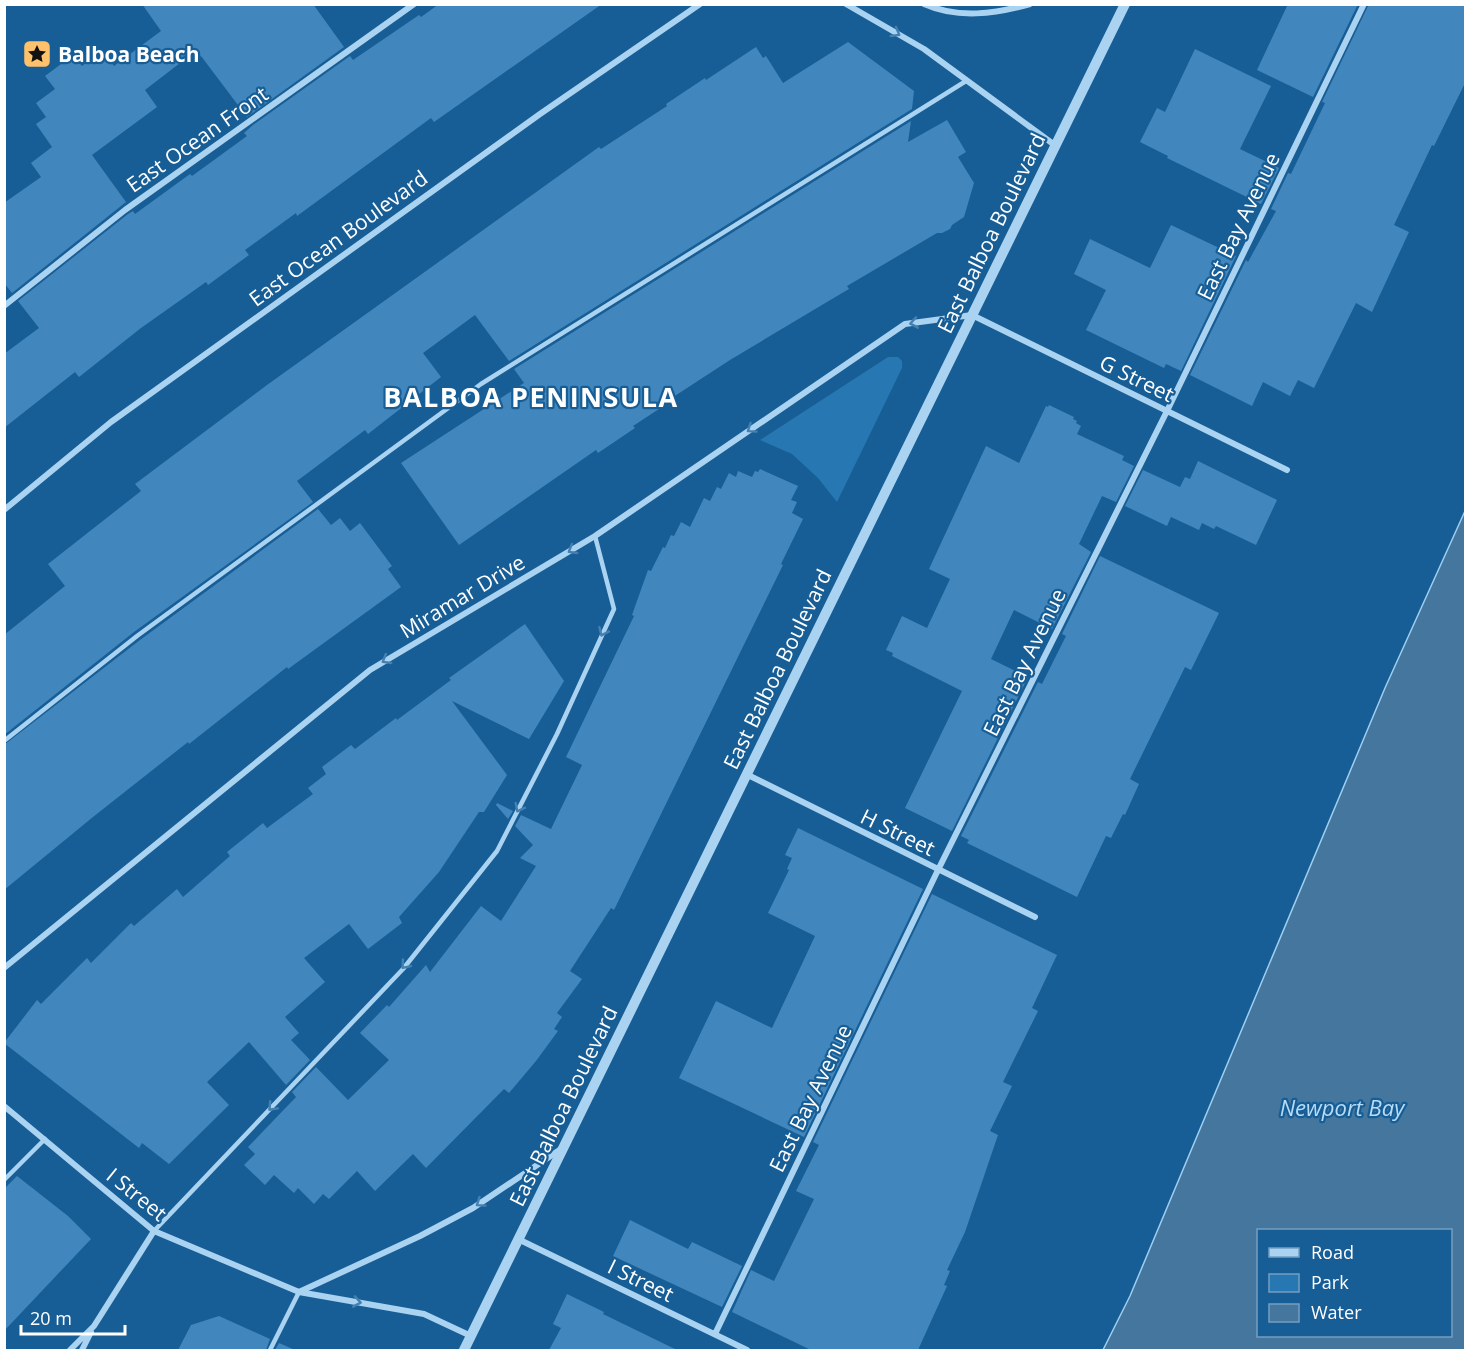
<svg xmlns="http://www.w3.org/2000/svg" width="1470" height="1355" viewBox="0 0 1470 1355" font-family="'Open Sans',sans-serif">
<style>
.green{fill:#2777b2}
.water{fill:#45769d;stroke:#9dcff3;stroke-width:1.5;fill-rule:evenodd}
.building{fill:#4187bd}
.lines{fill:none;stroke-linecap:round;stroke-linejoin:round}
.service{stroke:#aad3f1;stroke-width:4.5}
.minor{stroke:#aad3f1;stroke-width:6}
.tertiary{stroke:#aad3f1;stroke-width:10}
.oneway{stroke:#4481b1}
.labels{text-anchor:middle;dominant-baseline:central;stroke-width:4.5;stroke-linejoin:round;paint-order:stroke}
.poi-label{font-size:21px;font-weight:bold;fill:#fff;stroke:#185e96;text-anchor:start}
.street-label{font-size:21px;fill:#fff;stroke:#185e96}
.water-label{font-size:22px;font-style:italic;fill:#b6dcf7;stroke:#185e96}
.district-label{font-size:27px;font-weight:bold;letter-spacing:1.5px;fill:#fff;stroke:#185e96}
</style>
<rect width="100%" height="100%" fill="#185e96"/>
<path class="green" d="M888 357H898L902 361V368L837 502 818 478 792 454 760 440Z"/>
<path class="water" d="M1465 511V1350H1103L1130 1296 1385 688ZM1258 1230H1450V1336H1258Z"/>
<path class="building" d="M142 4H313L344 47 247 117 201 56 197 59 193 53 145 90 157 107 92 155 126 202 12 293 4 283V203L41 177 31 163 52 147 36 124 46 117 36 103 55 89 45 76 73 55 82 66 103 50 114 66 161 31Z
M439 4H602L434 122 431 118 297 216 296 213 245 250 249 255 208 285 206 282 141 328 79 377 75 372 4 428V354L39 328 18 301 128 214 133 211 135 214 190 174 192 176 247 136 244 133 253 125 350 56 353 60 419 15 421 17Z
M1288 4H1358L1313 97 1257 70Z
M1369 4H1466V81L1434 146 1432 145 1394 225 1409 232 1372 312 1356 303 1314 388 1298 380 1290 396 1263 382 1252 406 1190 375 1246 260 1248 262 1276 211 1271 209 1288 173 1291 174 1325 103 1322 102Z
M848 42 914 91 912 109 509 361 475 315 423 353 441 377 368 434 365 430 297 481 313 502 134 632 4 735V635L65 586 48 564 141 491 135 484 267 385 599 147 601 149 667 106 666 104 705 78 706 80 756 47 763 58 766 56 783 83Z
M1195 49 1271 86 1240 149 1279 168 1261 204 1167 158 1168 156 1140 142 1157 108 1165 112Z
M947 120 966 152 958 157 974 183 964 217 952 225 950 229 942 233H937L847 286 849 289 832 299 730 360 661 405 662 407 633 426 635 428 598 453 596 450 459 545 401 463 524 383 514 369 911 121 908 142Z
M1171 225 1236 256 1181 371 1166 364 1164 368 1086 330 1106 290 1074 274 1090 239 1150 268Z
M1049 405 1074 417 1073 419 1077 421 1076 423 1081 426 1077 434 1124 456 1122 460 1134 466 1116 502 1102 496 1079 544 1091 552 1052 629 1014 610 991 659 1028 677 952 831 905 808 962 691 892 656 893 653 886 650 902 616 927 628 950 579 929 569 986 446 1019 463 1046 406 1048 407Z
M1198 461 1277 500 1256 545 1216 526 1214 529 1202 523 1199 530 1171 517 1167 526 1125 506 1143 470 1180 487 1185 477 1190 479Z
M760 469 798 486 791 500 797 502 792 513 803 519 781 564 783 565 614 910 611 908 570 971 582 979 557 1013 562 1017 554 1029 558 1031 536 1061 509 1093 504 1089 426 1168 413 1154 375 1191 357 1171 329 1199 323 1194 314 1204 298 1188 294 1193 274 1175 265 1185 244 1165 255 1154 248 1147 296 1097 292 1092 316 1067 348 1100 389 1060 360 1033 387 1005 389 1007 426 965 430 972 481 906 501 921 536 866 520 858 533 845 515 826 521 815 551 829 582 765 566 757 634 616 632 615 648 570 651 571 663 547 665 548 671 535 674 536 681 522 690 527 704 498 710 501 717 487 721 489 729 473 736 477 738 471 752 477 755 471 758 472Z
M318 509 331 525 340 518 350 531 360 523 392 566 388 569 401 587 288 669 287 667 189 744 188 742 93 817 4 890V745L140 640Z
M1100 556 1219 613 1191 670 1185 667 1130 779 1139 784 1125 815 1123 814 1111 838 1106 836 1077 897 967 843 969 840 961 836 1038 682 1042 684 1066 636 1062 634Z
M525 624 564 681 529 739 452 701 507 775 484 812H479L439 872 399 917 402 923 368 949 349 924 304 958 325 982 285 1017 299 1033 291 1040 310 1060 286 1085 249 1042 207 1082 229 1105 169 1164 142 1143 139 1148 4 1043 37 1000 41 1004 87 958 91 963 131 923 134 926 177 889 183 897 230 856 227 852 263 823 267 828 313 794 308 788 326 774 322 767 351 745 355 749 396 718 397 720 451 680 449 678Z
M497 803 513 811 508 819 496 805Z
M798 828 923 889 804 1137 679 1078 716 1001 772 1028 815 936 768 913 789 870 787 869 792 858 785 855Z
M932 894 1057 955 1032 1008 1038 1011 1003 1082 1012 1086 990 1131 998 1135 965 1232 947 1270 950 1271 944 1285 947 1286 918 1350H811L732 1312 751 1270 774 1281 814 1199 796 1191 819 1145 813 1142Z
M17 1176 68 1216 91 1239 4 1331V1189Z
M630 1220 688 1249 692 1242 742 1266 722 1307 613 1256Z
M567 1294 604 1312 603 1314 677 1350H549L561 1328 553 1324Z
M219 1316 270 1339 266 1350H178L191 1325Z
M279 1343 295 1350H275Z"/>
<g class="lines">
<path class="service" d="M4 741 137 636 481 384 966 81
M4 1180 45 1139
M154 1231 403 969 497 851 557 734 614 609 595 536
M270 1350 299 1292"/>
<path class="minor" d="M846 4 924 49 1056 146
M924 4C958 19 995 14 1030 4
M4 306 125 210 414 4
M4 510 111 422 540 114 700 4
M748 775 1035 917
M4 968 370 670 595 536 905 324 972 315 1287 470
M4 1106 154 1231 299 1292 424 1314 471 1336
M520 1240 747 1350
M299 1292 420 1236 473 1208 561 1149
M715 1334 938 870 1167 411 1364 4
M70 1350 94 1326 154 1231
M82 1350 91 1332"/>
<path class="tertiary" d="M464 1350 1125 4"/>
</g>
<defs><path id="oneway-chevron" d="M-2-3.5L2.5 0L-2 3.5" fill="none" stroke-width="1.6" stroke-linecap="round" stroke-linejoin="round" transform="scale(1.5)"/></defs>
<g class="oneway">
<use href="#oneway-chevron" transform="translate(896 33) rotate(30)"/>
<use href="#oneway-chevron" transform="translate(914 323) rotate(170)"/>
<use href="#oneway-chevron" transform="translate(751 429) rotate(146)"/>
<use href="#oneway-chevron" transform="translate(572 550) rotate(149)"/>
<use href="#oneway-chevron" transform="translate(603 632) rotate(114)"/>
<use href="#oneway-chevron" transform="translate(386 660) rotate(149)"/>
<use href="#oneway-chevron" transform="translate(519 808) rotate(117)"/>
<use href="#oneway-chevron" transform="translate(405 965) rotate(130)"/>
<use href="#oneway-chevron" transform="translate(272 1107) rotate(133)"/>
<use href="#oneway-chevron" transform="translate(480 1203) rotate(146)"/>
<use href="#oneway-chevron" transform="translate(357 1302) rotate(10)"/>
</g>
<defs>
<g id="sight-square" transform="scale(1.5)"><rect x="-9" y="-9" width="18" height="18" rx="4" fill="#ffc26a" stroke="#185e96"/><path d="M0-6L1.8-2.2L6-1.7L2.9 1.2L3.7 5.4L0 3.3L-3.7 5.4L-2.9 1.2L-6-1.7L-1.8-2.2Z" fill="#111"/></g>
</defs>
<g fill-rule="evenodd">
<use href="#sight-square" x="37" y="54"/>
</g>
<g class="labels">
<g class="poi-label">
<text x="58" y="54">Balboa Beach</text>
</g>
<g class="street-label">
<text transform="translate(197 139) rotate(-35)">East Ocean Front</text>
<text transform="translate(1238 226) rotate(-64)">East Bay Avenue</text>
<text transform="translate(991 233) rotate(-64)">East Balboa Boulevard</text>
<text transform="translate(338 238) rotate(-36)">East Ocean Boulevard</text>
<text transform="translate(1137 378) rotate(26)">G Street</text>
<text transform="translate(462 596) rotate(-31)">Miramar Drive</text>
<text transform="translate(1024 662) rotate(-64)">East Bay Avenue</text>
<text transform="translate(777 669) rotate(-64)">East Balboa Boulevard</text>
<text transform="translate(898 832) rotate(26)">H Street</text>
<text transform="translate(810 1098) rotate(-64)">East Bay Avenue</text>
<text transform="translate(563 1106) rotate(-64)">East Balboa Boulevard</text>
<text transform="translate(137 1194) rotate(39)">I Street</text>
<text transform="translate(641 1280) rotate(26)">I Street</text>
</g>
<g class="water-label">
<text x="1342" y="1107">Newport Bay</text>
</g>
<g class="district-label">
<text x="531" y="396">BALBOA PENINSULA</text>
</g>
</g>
<rect width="1470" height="1355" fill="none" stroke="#ffffff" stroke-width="12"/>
<rect x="1257" y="1229" width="195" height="108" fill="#185e96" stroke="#749ec0" stroke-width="1.5"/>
<rect x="1269" y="1248" width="30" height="9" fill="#aad3f1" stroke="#749ec0" stroke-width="1.5"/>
<text x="1311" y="1259" font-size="18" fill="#ffffff">Road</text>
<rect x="1269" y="1274" width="30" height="18" fill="#2777b2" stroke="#749ec0" stroke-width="1.5"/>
<text x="1311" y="1289" font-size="18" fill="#ffffff">Park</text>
<rect x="1269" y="1304" width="30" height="18" fill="#45769d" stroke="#749ec0" stroke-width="1.5"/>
<text x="1311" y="1319" font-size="18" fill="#ffffff">Water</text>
<path d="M21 1325v9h104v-9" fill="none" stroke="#ffffff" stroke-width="3"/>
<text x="30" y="1325" font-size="18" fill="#ffffff" stroke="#185e96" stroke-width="4.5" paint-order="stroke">20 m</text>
</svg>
